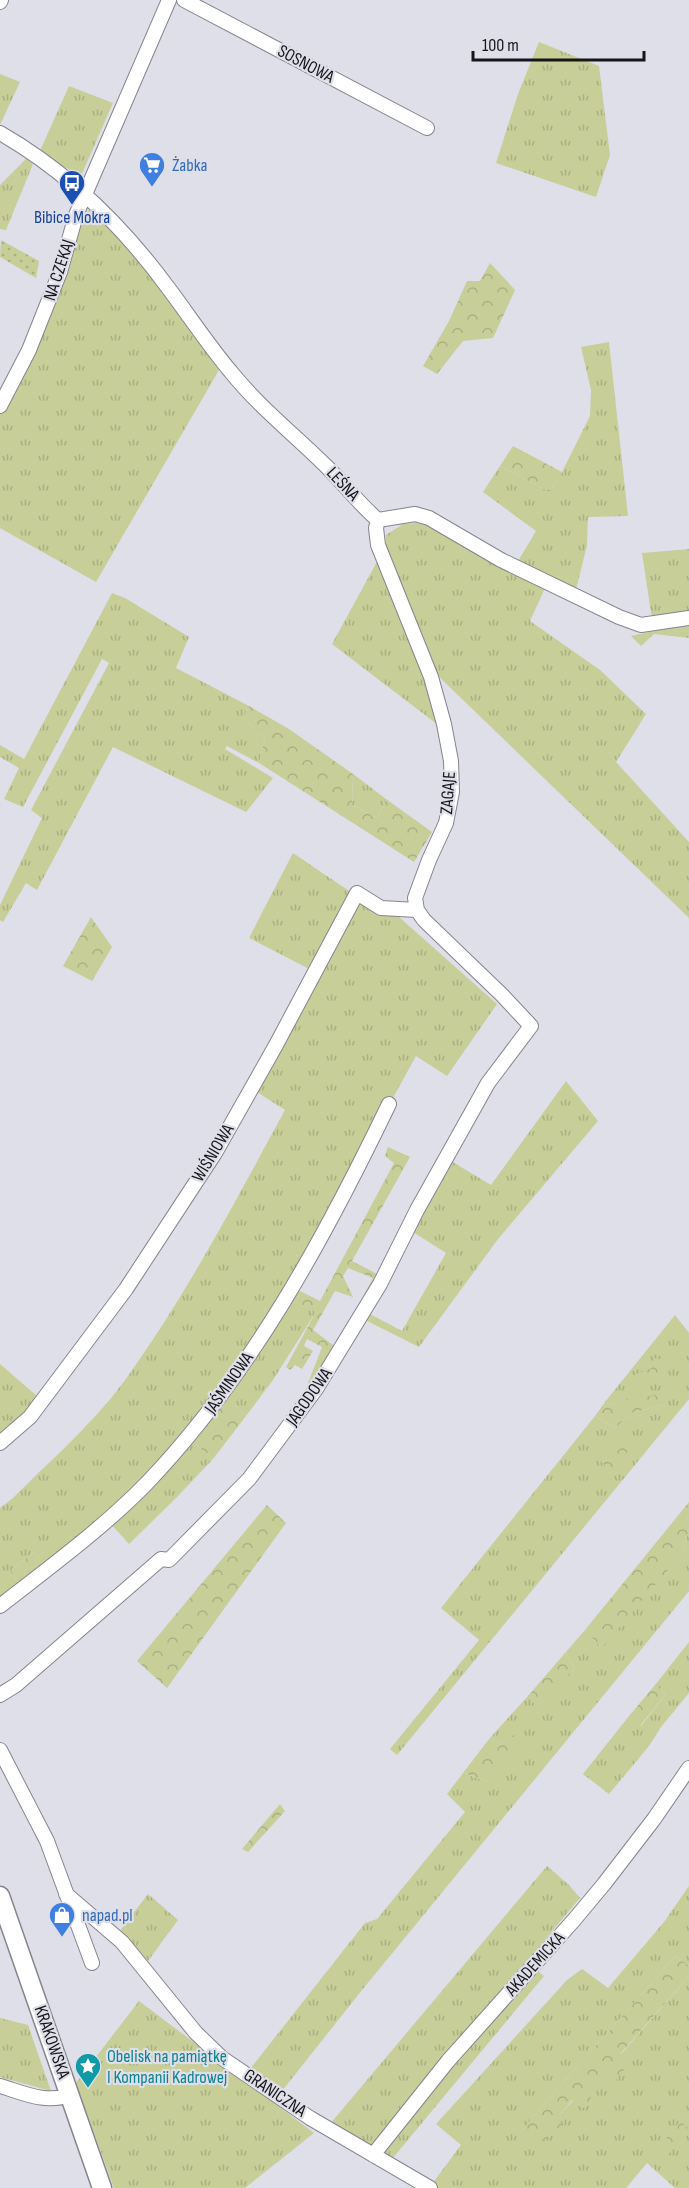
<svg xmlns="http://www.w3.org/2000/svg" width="689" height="2188" viewBox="0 0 689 2188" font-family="'Sofia Sans Condensed',sans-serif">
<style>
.grass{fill:url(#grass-tufts)}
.forest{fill:url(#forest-crowns)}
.park{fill:url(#park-dots)}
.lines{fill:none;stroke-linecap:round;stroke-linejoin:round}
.minor-casing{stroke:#85858e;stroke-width:16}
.major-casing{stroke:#85858e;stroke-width:21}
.minor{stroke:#fff;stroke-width:14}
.major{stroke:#fff;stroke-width:18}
.labels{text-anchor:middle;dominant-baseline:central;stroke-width:4.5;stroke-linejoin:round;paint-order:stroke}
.street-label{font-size:18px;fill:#161619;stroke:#dfdfe9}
.shop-label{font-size:18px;fill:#366cbe;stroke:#dfdfe9;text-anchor:start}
.transit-label{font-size:18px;fill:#164399;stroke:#dfdfe9}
.culture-label{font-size:18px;fill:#0d838f;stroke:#dfdfe9;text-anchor:start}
</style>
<defs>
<pattern id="grass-tufts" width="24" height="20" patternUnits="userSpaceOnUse" patternTransform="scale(1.5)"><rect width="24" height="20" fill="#c7ce98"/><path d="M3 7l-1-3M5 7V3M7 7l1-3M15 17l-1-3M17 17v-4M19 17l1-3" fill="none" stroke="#aab082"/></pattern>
<pattern id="forest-crowns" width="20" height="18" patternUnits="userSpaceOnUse" patternTransform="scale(1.5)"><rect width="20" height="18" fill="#c7ce98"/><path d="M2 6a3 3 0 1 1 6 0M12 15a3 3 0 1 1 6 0" fill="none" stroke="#aab082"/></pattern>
<pattern id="park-dots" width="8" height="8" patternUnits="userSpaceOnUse" patternTransform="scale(1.5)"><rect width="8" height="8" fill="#c7ce98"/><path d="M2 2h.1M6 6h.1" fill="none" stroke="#aab082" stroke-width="1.8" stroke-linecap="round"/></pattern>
</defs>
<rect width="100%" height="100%" fill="#dfdfe9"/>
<path class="grass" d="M539 42 599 66 610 155 596 197 496 163 518 94Z
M0 74 20 82 0 125Z
M69 86 113 103 81 176 39 153Z
M26 159 33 164 6 230 0 229V185Z
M90 210 98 213 166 295 219 370 96 582 0 528V414L34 353 86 211Z
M609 342 628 516 588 517 587 545 576 590 518 561 536 531 483 492 500 466 550 492 562 472 590 416 591 390 581 347Z
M416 523 427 525 512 570 546 586 530 621 600 670 646 714 616 762 689 842V918L434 672 385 552 386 535 403 524Z
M689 549V612L652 619 642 553Z
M379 558 425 675 442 728 332 644Z
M112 593 125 598 189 637 176 668 249 706 243 718 265 738 259 763 227 746 225 749 273 778 246 812 113 747 37 890 26 883 3 922 0 920V905L42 818 31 810 109 663 102 659 23 807 4 799 19 768 0 757V745L24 759Z
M689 623V638L654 634 641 646 631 636Z
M353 774 386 799 377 818 352 805Z
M293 853 352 893 311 970 249 938Z
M358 902 386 914 399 917 497 1004 447 1076 416 1056 310 1249 232 1376 144 1482 46 1566 34 1552 10 1571 20 1586 0 1602V1508L13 1498C52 1459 96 1421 128 1376 188 1292 236 1200 285 1110L257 1092Z
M566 1081 598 1121 498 1239 419 1347 363 1319 368 1313 402 1331 446 1253 413 1232 451 1161 491 1185Z
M290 1298 316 1312 273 1380 246 1416 226 1397Z
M675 1315 689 1333V1399L397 1755 390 1749 479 1640 441 1608 595 1416 615 1428 632 1413 662 1405 619 1406 605 1402Z
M0 1364 38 1397 17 1421 0 1437Z
M191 1440 213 1459 176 1498 129 1544 109 1522Z
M689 1529V1591L358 1995 282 2091 250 2069 365 1923 377 1919 465 1812 447 1794 463 1773 488 1782 502 1743 489 1739 528 1696 536 1705 575 1668 565 1653 585 1630 601 1647 682 1553Z
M689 1642V1693L661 1727 649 1746 609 1794 583 1774 629 1716 641 1726 666 1694 655 1685Z
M547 1866 569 1885 580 1898 538 1948 533 1967 544 1976 392 2159 330 2124Z
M689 1886V1966L676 1956 541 2107 520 2134 560 2115 573 2100 604 2076 616 2079 621 2054 689 1976V2188H675L647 2163 626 2188H429L461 2145 436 2124 567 1980 582 1969 608 1988 664 1922Z
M148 1894 178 1920 148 1961 119 1932Z
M139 2001 314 2133 245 2188H114L76 2083Z
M0 2018 28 2025 51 2091 0 2077Z"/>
<path class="forest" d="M490 263 515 290 493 338 463 341 437 374 423 366 449 321 467 281H480Z
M513 446 562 472 550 492 500 466Z
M249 706 289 729 353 774 352 805 377 818 386 799 432 832 414 862 259 763 265 738 243 718Z
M91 917 112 947 92 981 63 966Z
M388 1147 410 1157 352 1261 381 1276 354 1314 373 1278 348 1268 343 1276 353 1297 335 1291 313 1330 337 1348 312 1390 307 1386 322 1347 307 1339 304 1346 313 1351 302 1369 295 1365 290 1370 286 1367 316 1312 290 1298 300 1291 320 1301 394 1163 385 1156Z
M655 1358 672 1362 664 1382 644 1378 628 1382 629 1377 652 1368Z
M658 1395 662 1405 632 1413 615 1428 595 1416 605 1402 619 1406 625 1399Z
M226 1397 246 1416 213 1459 191 1440Z
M614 1440 630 1447 615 1473 595 1457Z
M689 1502V1529L682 1553 602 1648 585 1630Z
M267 1505 286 1523 167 1688 137 1661Z
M34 1552 46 1566 20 1586 10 1571Z
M565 1653 575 1668 536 1706 528 1696Z
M655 1685 666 1694 640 1726 629 1716Z
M514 1735 523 1742 488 1782 463 1773 489 1739 502 1743Z
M280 1804 285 1811 248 1852 242 1849Z
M676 1956 689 1966V1976L621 2053 626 2067 616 2080 604 2076 589 2088 591 2102 583 2108 572 2100 560 2115 561 2126 535 2148 520 2134 541 2107Z
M680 2121 688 2128 668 2155 658 2149Z"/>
<path class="park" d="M1 240 39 261 36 278 0 257Z"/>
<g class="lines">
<g class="minor-casing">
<path id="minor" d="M184 0 427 128
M0 2 1 0
M0 133C68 172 123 226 169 289 190 317 209 346 231 372 260 408 296 436 328 468 345 485 360 505 378 520
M0 406 29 350 60 272 76 215 169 0
M378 520 415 514 429 518 501 560 619 617 641 625 689 618
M0 1443 30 1417 126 1289 215 1153 276 1045 357 893 381 908 417 910
M0 1606C50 1567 102 1529 147 1483 251 1374 324 1239 389 1104
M0 1695 16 1685 161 1559 169 1560 249 1479 316 1389 380 1284 417 1210 488 1083 531 1026 502 995 424 920 417 910 415 898 429 860 446 823 452 792 451 761 444 724 431 677 378 545 376 528 378 520
M0 1750 47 1841 92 1963
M66 1894 122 1942 196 2033 222 2058 310 2118 430 2188
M0 2086C24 2093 45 2104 70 2095
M373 2155 448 2061 574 1920 604 1884 654 1819 689 1768"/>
</g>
<g class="major-casing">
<path id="major" d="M0 1896 102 2188"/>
</g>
<use href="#minor" class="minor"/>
<use href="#major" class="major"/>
</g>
<defs>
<g id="supermarket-pin" transform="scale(1.35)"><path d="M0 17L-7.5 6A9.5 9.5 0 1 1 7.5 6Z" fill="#3f7fe0" stroke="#dfdfe9"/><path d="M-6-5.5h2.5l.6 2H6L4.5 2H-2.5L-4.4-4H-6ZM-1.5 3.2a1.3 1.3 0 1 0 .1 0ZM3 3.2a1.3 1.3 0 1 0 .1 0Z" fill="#fff"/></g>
<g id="bus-pin" transform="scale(1.35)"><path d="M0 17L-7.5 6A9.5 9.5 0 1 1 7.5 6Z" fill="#1a4fb4" stroke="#dfdfe9"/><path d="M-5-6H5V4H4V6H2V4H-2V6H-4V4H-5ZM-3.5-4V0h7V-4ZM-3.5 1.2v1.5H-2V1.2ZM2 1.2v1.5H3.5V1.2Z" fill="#fff"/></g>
<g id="shop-pin" transform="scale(1.35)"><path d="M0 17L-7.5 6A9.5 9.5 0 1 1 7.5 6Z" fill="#3f7fe0" stroke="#dfdfe9"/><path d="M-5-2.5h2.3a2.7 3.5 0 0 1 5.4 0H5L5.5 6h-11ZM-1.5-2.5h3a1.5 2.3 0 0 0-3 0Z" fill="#fff"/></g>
<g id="sight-pin" transform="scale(1.35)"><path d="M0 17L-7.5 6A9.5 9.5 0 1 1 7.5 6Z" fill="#0f9aa8" stroke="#dfdfe9"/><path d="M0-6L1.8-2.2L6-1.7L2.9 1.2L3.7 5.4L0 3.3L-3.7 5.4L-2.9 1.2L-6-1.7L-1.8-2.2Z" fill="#fff"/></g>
</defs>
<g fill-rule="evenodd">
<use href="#supermarket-pin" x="152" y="165"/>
<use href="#bus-pin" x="72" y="183"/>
<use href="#shop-pin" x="62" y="1915"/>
<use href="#sight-pin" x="88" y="2066"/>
</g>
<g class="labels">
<g class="street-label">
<text transform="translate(306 64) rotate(28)">SOSNOWA</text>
<text transform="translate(59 270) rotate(-72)">NA CZEKAJ</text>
<text transform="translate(343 484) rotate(47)">LEŚNA</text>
<text transform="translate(448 793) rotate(-86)">ZAGAJE</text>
<text transform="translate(213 1153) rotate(-59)">WIŚNIOWA</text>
<text transform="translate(229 1383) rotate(-55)">JAŚMINOWA</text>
<text transform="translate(309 1397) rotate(-55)">JAGODOWA</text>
<text transform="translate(535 1964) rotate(-48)">AKADEMICKA</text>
<text transform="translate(52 2042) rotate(71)">KRAKOWSKA</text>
<text transform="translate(275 2093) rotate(34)">GRANICZNA</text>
</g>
<g class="shop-label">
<text x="172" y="165">Żabka</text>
<text x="82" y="1915">napad.pl</text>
</g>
<g class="transit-label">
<text x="72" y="217">Bibice Mokra</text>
</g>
<g class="culture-label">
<text x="107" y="2056">Obelisk na pamiątkę<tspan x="107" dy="21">I Kompanii Kadrowej</tspan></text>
</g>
</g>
<path d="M473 51v9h171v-9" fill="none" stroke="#161619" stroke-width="3"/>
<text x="482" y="51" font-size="18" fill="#161619" stroke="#dfdfe9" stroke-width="4.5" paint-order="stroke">100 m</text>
</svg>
